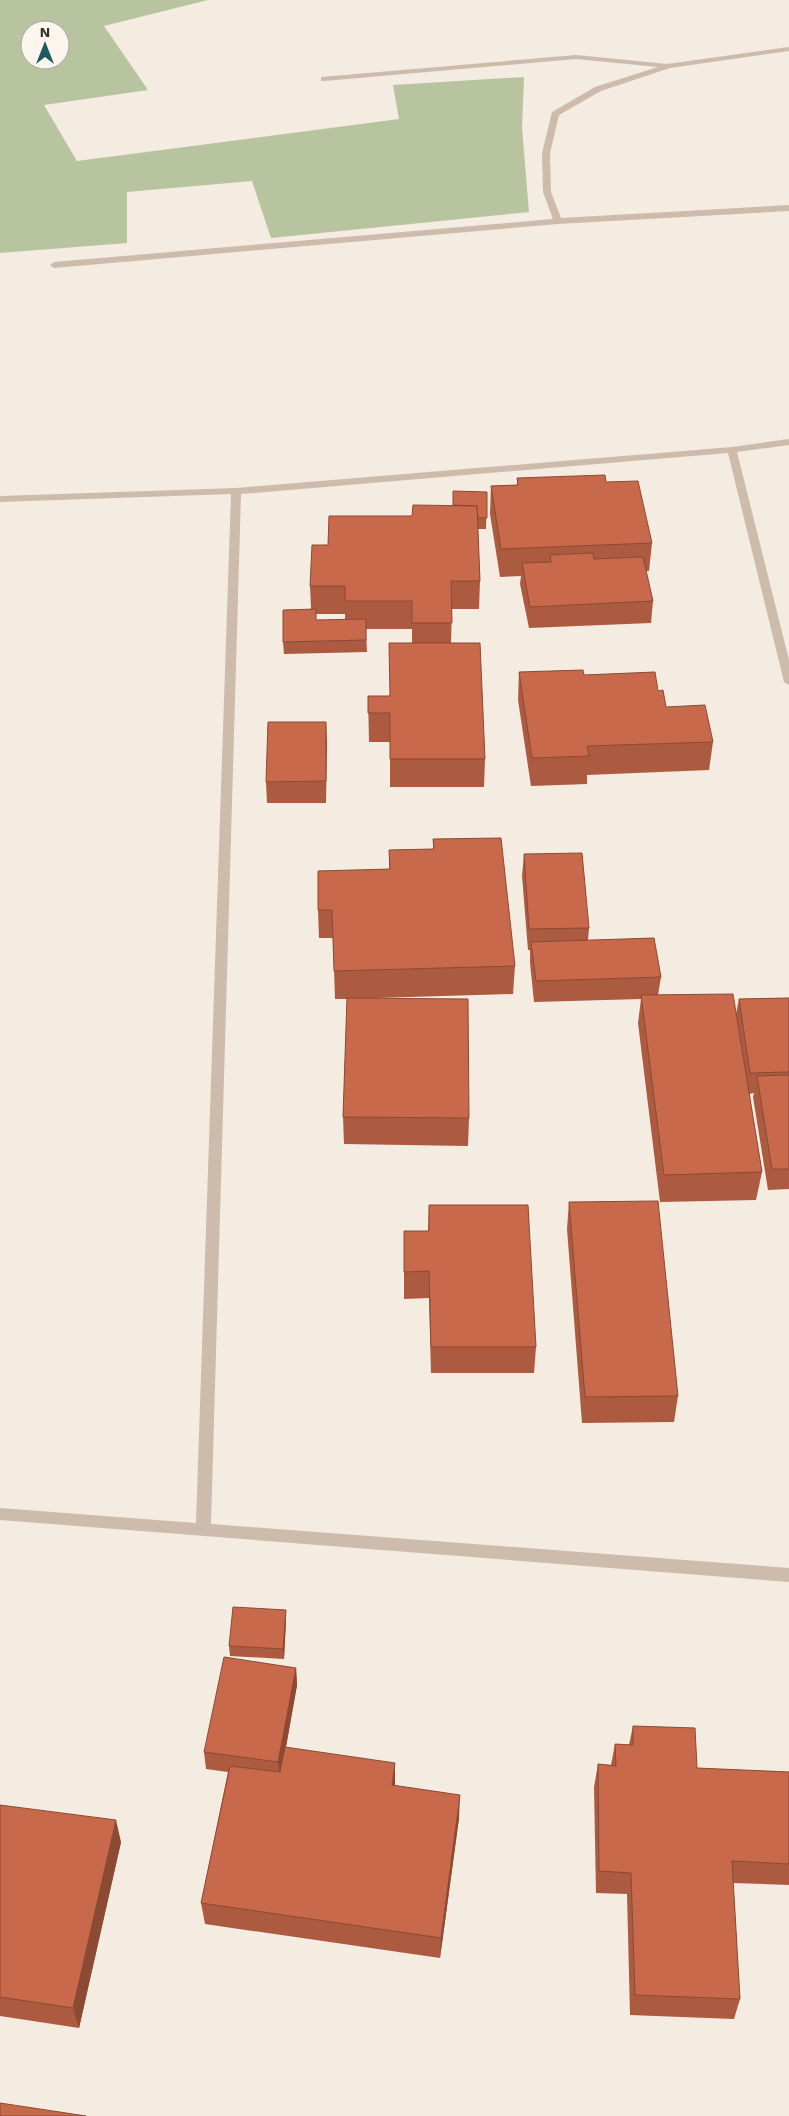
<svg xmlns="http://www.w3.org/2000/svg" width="789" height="2116" viewBox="0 0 789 2116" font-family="'Work Sans',sans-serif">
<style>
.green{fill:#b8c4a0;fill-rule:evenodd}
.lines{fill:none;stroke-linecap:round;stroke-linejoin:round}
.minor{fill:#cdbbac;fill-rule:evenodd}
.wall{fill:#ac5a40;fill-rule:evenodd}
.shaded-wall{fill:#8c4a34}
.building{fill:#c8694b;stroke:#8c4a34}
</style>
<rect width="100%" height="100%" fill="#f4ebe1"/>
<path class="green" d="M0 0H208L104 26 148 90 44 105 77 161 399 119 393 85 524 77 522 128 529 212 271 238 252 181 127 192V243L0 253ZM30 30H60V60H30Z"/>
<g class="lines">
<path class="minor" d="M789 47V51L670 68 601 91 559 115 550 153 551 192 561 218 789 205V211L558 224 54 268 50 265 54 262 553 219 543 192 542 153 552 112 595 87 658 67 576 59 324 81H321V77L576 55 667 64Z
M789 439V445L737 452 789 660V685L784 682 728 453 241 494 211 1524 789 1568V1582L0 1520V1508L196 1523 231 494 0 502V496L236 488 732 447Z"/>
</g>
<path class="wall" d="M517 478 606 482 652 543 649 571H646L653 601 651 623 529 628 520 584 521 576 500 577 490 514 491 486 517 485Z
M487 492 486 529H478L480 581 479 609H452L451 643 485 759 484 787H390V742H369L368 696H389L412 643V629H366L367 652 284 654 283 642 311 609 310 586 328 545 412 516 453 505ZM316 614H345V620H316Z
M519 672 584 675 658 691 666 707 713 742 709 770 587 775V784L531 786 518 700Z
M326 722V803H267L266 782Z
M433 839 515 966 513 994 376 998 469 1118 468 1146 344 1144 343 1117 347 999H335L333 938H319L318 910 389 869V850L433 849Z
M524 854 589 928 588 940 661 977 658 995 736 1014 739 999 789 998V1189L768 1190 753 1097 754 1093 749 1094 762 1172 756 1200 660 1202 638 1023 641 999 534 1002 530 963V950H528L522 876Z
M569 1202 678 1396 674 1422 582 1423 567 1229Z
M429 1205 536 1347 534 1373H431L429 1298 404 1299V1231H428Z
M286 1620 284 1659 230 1656 229 1646Z
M296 1668 297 1685 286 1747 395 1786 459 1818 440 1958 205 1924 201 1903 228 1772 206 1769 204 1752Z
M633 1726 697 1768 789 1772V1885L733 1883 740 1999 734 2019 630 2015 627 1894 596 1893 594 1787 598 1764 611 1765 615 1744 629 1745Z
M0 1805 121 1842 79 2028 0 2016Z"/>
<path class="shaded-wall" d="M326 722 327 743 326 803Z
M286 1610V1620L284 1659 283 1649Z
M296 1668 297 1685 280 1780 278 1762Z
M395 1763V1786L392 1785Z
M460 1795 459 1818 440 1958 441 1938Z
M116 1820 121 1842 79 2028 73 2008Z"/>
<path class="building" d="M605 475 606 482 638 481 652 543 501 549 491 486 518 485 517 478Z
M453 491 487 492V518H478L477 506 453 505Z
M413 505 477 506 480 581H451L452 623H412V601H345V586H310L312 545H328L329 516H412Z
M593 553 594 559 643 557 653 601 530 607 522 563 551 562 550 555Z
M316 609V620L366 619V640L283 642V610Z
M389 643H480L485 759H390V713H368V696H390Z
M583 670 584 675 655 672 658 691 663 690 666 707 705 705 713 742 587 746 589 756 532 758 519 672Z
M268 722H326V781L266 782Z
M501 838 515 966 334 971 332 910H318V871L390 869 389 850 434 849 433 839Z
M582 853 589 928 529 929 524 854Z
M654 938 661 977 536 981 531 942Z
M733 994 762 1172 664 1175 641 995Z
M347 998 468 999 469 1118 343 1117Z
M789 998V1072L750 1073 739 999Z
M789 1075V1169H772L757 1076Z
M658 1201 678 1396 585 1397 569 1202Z
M429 1205H528L536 1347H431L429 1271 404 1272V1231H429Z
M233 1607 286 1610 283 1649 229 1646Z
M224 1657 296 1668 278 1762 204 1752Z
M633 1726 695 1728 697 1768 789 1772V1864L732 1861 740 1999 635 1995 631 1873 599 1871 598 1764 616 1766 615 1744 633 1745Z
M285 1747 395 1763 392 1785 460 1795 441 1938 201 1903 230 1766 280 1772Z
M0 1805 116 1820 73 2008 0 1997Z
M0 2103 86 2116H0Z"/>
<g transform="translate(45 45)"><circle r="24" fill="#fbf5ee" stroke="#aea6a0"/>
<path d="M0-4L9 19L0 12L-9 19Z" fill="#1f5a5e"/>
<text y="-8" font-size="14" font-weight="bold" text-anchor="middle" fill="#3b302b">N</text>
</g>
</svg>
